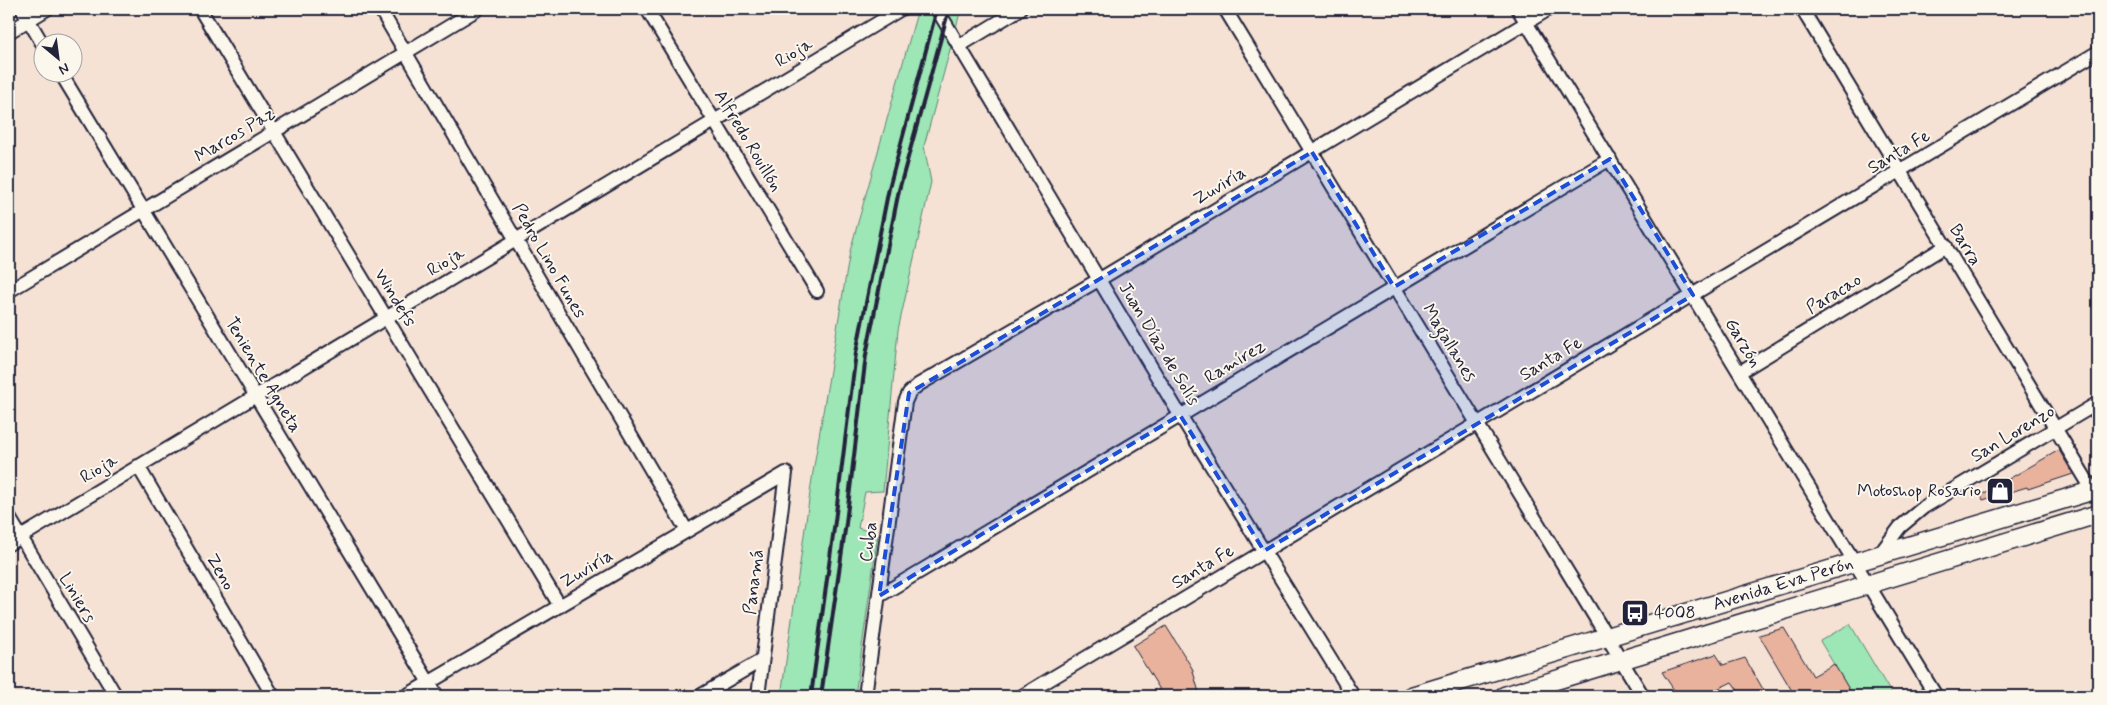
<svg xmlns="http://www.w3.org/2000/svg" width="2107" height="705" viewBox="0 0 2107 705" font-family="Mynerve,sans-serif">
<style>
.green{fill:#9de6b5;stroke:#608478}
.building{fill:#e8b29d;stroke:#22223b}
.lines{fill:none;stroke-linecap:round;stroke-linejoin:round}
.street-casing{stroke:#22223b;stroke-width:16}
.secondary-casing{stroke:#22223b;stroke-width:21}
.street{stroke:#fbf7ec;stroke-width:12}
.secondary{stroke:#fbf7ec;stroke-width:18}
.rail{stroke:#22223b;stroke-width:4}
.marked{fill:#1d4ed8;fill-opacity:0.2;stroke:#1d4ed8;stroke-width:4;stroke-dasharray:10 6;stroke-linejoin:round}
.labels{text-anchor:middle;dominant-baseline:central;stroke-width:4;stroke-linejoin:round;paint-order:stroke}
.street-label{font-size:18px;fill:#22223b;stroke:#fbf7ec}
.poi-label{font-size:18px;fill:#22223b;stroke:#fbf7ec;text-anchor:end}
</style>
<rect width="100%" height="100%" fill="#f5e2d4"/>
<filter id="ink" filterUnits="userSpaceOnUse"><feTurbulence type="fractalNoise" baseFrequency=".02" numOctaves="2"/><feDisplacementMap in="SourceGraphic" scale="10" xChannelSelector="R" yChannelSelector="G"/><feConvolveMatrix kernelMatrix="1 2 1 2 8 2 1 2 1" color-interpolation-filters="sRGB"/></filter>
<g filter="url(#ink)">
<path class="green" d="M918 9H961L924 146 931 182 898 330 883 491 865 492 858 528 878 534 855 696H781L813 472 850 251Z
M1850 624 1891 693 1885 696H1853L1820 641Z"/>
<path class="building" d="M2059 450 2073 474 2028 489 2027 487 1983 500 1981 495Z
M1166 626 1192 668 1200 696H1161L1159 688 1133 646Z
M1784 628 1813 676 1834 664 1853 696H1795L1759 635Z
M1716 654 1723 665 1745 658 1767 696H1742L1732 682 1713 691V696H1678L1662 672Z"/>
<g class="lines">
<g class="street-casing">
<path id="street" d="M22 9 42 43
M200 9 560 606
M380 9 687 531
M647 9 817 291
M937 9 1180 415 1353 696
M1225 9 1643 696
M1518 9 1936 696
M1802 9 2098 499
M2095 9 2098 14
M9 32 47 9
M959 46 1020 9
M60 72 437 696
M9 291 478 9
M1740 372 1946 246
M138 466 273 696
M9 517 116 696
M9 544 901 9
M1879 555 1900 527 1924 507 2098 403
M879 596 1610 159
M406 696 786 473
M700 696 762 660
M758 696 786 473
M865 696 905 402 909 393 918 385 1100 279 1549 9
M1022 696 2098 52"/>
</g>
<g class="secondary-casing">
<path id="secondary" d="M1411 696 2098 489
M1504 696 2098 514"/>
</g>
<use href="#street" class="street"/>
<use href="#secondary" class="secondary"/>
<path class="rail" d="M811 696 835 521 856 353 889 188 937 9
M821 696 846 523 866 355 899 190 949 9"/>
</g>
</g>
<path class="marked" d="M1312 152 1394 287 1610 159 1693 295 1264 551 1180 415 879 596 909 393Z"/>
<defs>
<g id="shop-square" transform="scale(1.4375)"><rect x="-9" y="-9" width="18" height="18" rx="4" fill="#22223b" stroke="#fbf7ec"/><path d="M-5-2.5h2.3a2.7 3.5 0 0 1 5.4 0H5L5.5 6h-11ZM-1.5-2.5h3a1.5 2.3 0 0 0-3 0Z" fill="#fff"/></g>
<g id="bus-square" transform="scale(1.4375)"><rect x="-9" y="-9" width="18" height="18" rx="4" fill="#22223b" stroke="#fbf7ec"/><path d="M-5-6H5V4H4V6H2V4H-2V6H-4V4H-5ZM-3.5-4V0h7V-4ZM-3.5 1.2v1.5H-2V1.2ZM2 1.2v1.5H3.5V1.2Z" fill="#fff"/></g>
</defs>
<g fill-rule="evenodd">
<use href="#shop-square" x="2000" y="491"/>
<use href="#bus-square" x="1635" y="613"/>
</g>
<g class="labels">
<g class="street-label">
<text transform="translate(794 53) rotate(-31)">Rioja</text>
<text transform="translate(235 135) rotate(-31)">Marcos Paz</text>
<text transform="translate(748 141) rotate(59)">Alfredo Rouillón</text>
<text transform="translate(1899 152) rotate(-31)">Santa Fe</text>
<text transform="translate(1220 186) rotate(-31)">Zuviría</text>
<text transform="translate(1965 245) rotate(59)">Barra</text>
<text transform="translate(549 261) rotate(60)">Pedro Lino Funes</text>
<text transform="translate(446 262) rotate(-31)">Rioja</text>
<text transform="translate(1834 294) rotate(-31)">Paracao</text>
<text transform="translate(395 298) rotate(59)">Windefs</text>
<text transform="translate(1449 343) rotate(59)">Magallanes</text>
<text transform="translate(1743 343) rotate(59)">Garzón</text>
<text transform="translate(1159 344) rotate(59)">Juan Díaz de Solís</text>
<text transform="translate(1551 359) rotate(-31)">Santa Fe</text>
<text transform="translate(1235 362) rotate(-31)">Ramírez</text>
<text transform="translate(263 375) rotate(59)">Teniente Agneta</text>
<text transform="translate(2013 434) rotate(-31)">San Lorenzo</text>
<text transform="translate(99 469) rotate(-31)">Rioja</text>
<text transform="translate(869 542) rotate(-82)">Cuba</text>
<text transform="translate(1203 567) rotate(-31)">Santa Fe</text>
<text transform="translate(587 569) rotate(-31)">Zuviría</text>
<text transform="translate(220 572) rotate(60)">Zeno</text>
<text transform="translate(754 582) rotate(-83)">Panamá</text>
<text transform="translate(1783 584) rotate(-17)">Avenida Eva Perón</text>
<text transform="translate(77 598) rotate(59)">Liniers</text>
</g>
<g class="poi-label">
<text x="1981" y="491">Motoshop Rosario</text>
<text x="1654" y="613" text-anchor="start">4008</text>
</g>
</g>
<rect width="2107" height="705" fill="none" stroke="#fbf7ec" stroke-width="30"/>
<rect x="15" y="15" width="2077" height="675" fill="none" stroke="#22223b" stroke-width="2" filter="url(#ink)"/>
<g transform="translate(58 58) rotate(151)"><circle r="24" fill="#fbf7ec" stroke="#a4a2a5"/>
<path d="M0-4L9 19L0 12L-9 19Z" fill="#22223b"/>
<text y="-8" font-size="14" font-weight="bold" text-anchor="middle" fill="#22223b">N</text>
</g>
</svg>
